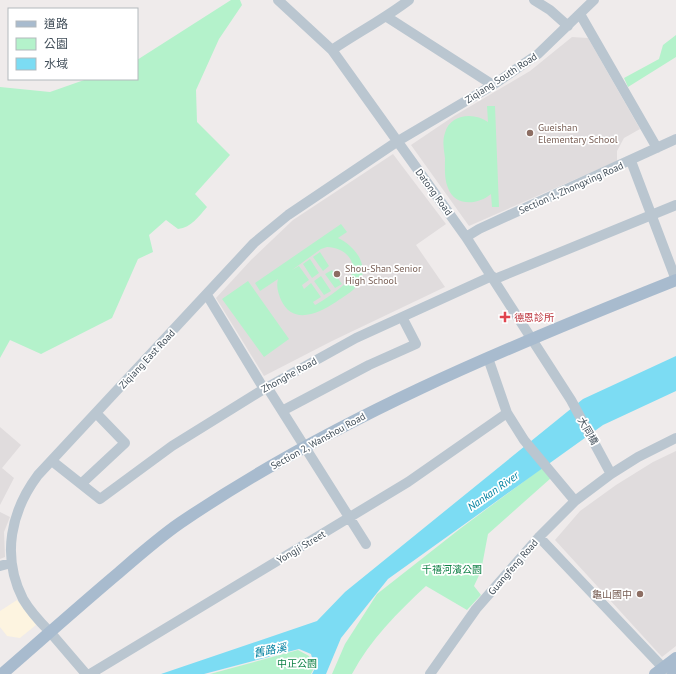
<svg xmlns="http://www.w3.org/2000/svg" width="676" height="674" viewBox="0 0 676 674" font-family="'PT Sans','Noto Sans TC',sans-serif">
<style>
.commercial{fill:#fdf4e0}
.education{fill:#e0dcdd}
.green{fill:#b4f2cb;fill-rule:evenodd}
.water{fill:#7cdcf3}
.lines{fill:none;stroke-linecap:round;stroke-linejoin:round}
.minor{stroke:#bac6d0;stroke-width:10}
.major{stroke:#a8bbce;stroke-width:12}
.education-dot{fill:#8d6e63;stroke:#fff;stroke-width:1.5}
.health-dot{fill:#e0444e;stroke:#fff;stroke-width:1.5}
.labels{text-anchor:middle;dominant-baseline:central;stroke-width:3.5;stroke-linejoin:round;paint-order:stroke}
.street-label{font-size:10px;fill:#424f5a;stroke:#fff}
.education-label{font-size:10px;fill:#785e54;stroke:#fff;text-anchor:start}
.health-label{font-size:10px;fill:#be3a42;stroke:#fff;text-anchor:start}
.park-label{font-size:10px;fill:#0e8046;stroke:#fff}
.water-label{font-size:11px;font-style:italic;fill:#0281a0;stroke:#fff}
</style>
<rect width="100%" height="100%" fill="#efebeb"/>
<path class="commercial" d="M17 600 36 625 20 638 7 636 0 627V611Z"/>
<path class="education" d="M572 37 588 38 640 129 624 138 617 151V161L469 226 411 145 454 116 530 71Z
M393 154 446 224 416 245 445 287 332 341 264 376 216 298 251 260 293 220Z
M0 427 21 445 2 468 14 478 0 505Z
M676 451V646L662 657 555 540 580 511 616 485 653 462Z
M0 512 10 517 4 532 5 557 0 559Z"/>
<path class="green" d="M231 0H240L242 5 219 39 196 90 197 122 230 155 195 194 207 207C198 217 192 227 178 229L166 220 149 235 153 252 138 259 112 318 41 354 10 340 0 358V87L50 92 87 79H137V60Z
M676 35V57L628 87 624 78 659 59 663 45Z
M487 106H495L499 207H492L491 194C478 205 455 207 448 188 444 179 445 167 445 158 444 150 442 141 445 133 450 114 474 112 488 122Z
M341 224 347 232 338 238C355 246 371 266 358 285 352 292 343 297 336 302 319 313 293 326 281 300 278 293 276 286 278 279L260 291 255 283ZM327 247C344 247 359 261 350 278 345 286 323 301 315 305L313 302 321 297 311 283 304 289 302 285 309 280 299 266 292 270 321 249Z
M320 252 329 266 323 271 313 257Z
M310 259 319 273 312 278 303 264Z
M332 270 342 284 335 288 325 274Z
M321 276 331 291 324 295 314 281Z
M248 281 289 339 264 357 222 299Z
M542 468 551 478 488 534 481 571 474 586 481 595 467 610 426 586C398 612 370 640 352 674H332L345 644 377 594 461 528Z
M298 650 309 656 314 668 311 674H210Z"/>
<path class="water" d="M676 356V391L603 425 388 579 341 638 326 674H312L315 668 311 654 299 649 204 674H161L317 621 345 592 583 399Z"/>
<g class="lines">
<path class="minor" d="M278 0 332 50 466 237 571 400 611 474
M534 0 550 10 568 26
M580 14 657 148
M387 17 493 85
M332 50C357 33 384 19 409 0
M631 161 676 280
M466 237 479 229 676 139
M495 279 676 205
M207 295 264 389
M488 358 507 413 524 440 575 501
M267 387 366 544
M282 411 369 365 416 344 402 317
M52 461 100 499 172 446 264 389 356 338 492 276
M81 484 125 443 96 413
M539 537 668 673
M0 566 11 563
M86 674C74 660 62 646 50 632 40 622 30 611 23 599 1 556 11 511 38 475L254 243 288 215 398 141 493 85 538 54 594 0
M90 674 408 482 507 413
M430 674 476 609 539 537 575 501 611 474 638 457 676 438"/>
<path class="major" d="M2 674C40 641 77 608 116 575 137 557 157 539 180 523 333 419 505 348 676 280
M655 674 676 658
M673 674 676 671"/>
</g>
<g class="education-dot">
<circle cx="530" cy="133" r="4"/>
<circle cx="337" cy="274" r="4"/>
<circle cx="640" cy="594" r="4"/>
</g>
<path class="health-dot" d="M503 311h4v4h4v4h-4v4h-4v-4h-4v-4h4z"/>
<g class="labels">
<g class="street-label">
<text transform="translate(501 78) rotate(-33)">Ziqiang South Road</text>
<text transform="translate(571 188) rotate(-24)">Section 1, Zhongxing Road</text>
<text transform="translate(434 192) rotate(54)">Datong Road</text>
<text transform="translate(147 359) rotate(-47)">Ziqiang East Road</text>
<text transform="translate(289 375) rotate(-29)">Zhonghe Road</text>
<text transform="translate(588 431) rotate(60)">大同橋</text>
<text transform="translate(318 441) rotate(-29)">Section 2, Wanshou Road</text>
<text transform="translate(301 547) rotate(-31)">Yongji Street</text>
<text transform="translate(513 567) rotate(-49)">Guangfeng Road</text>
</g>
<g class="education-label">
<text x="538" y="127">Gueishan<tspan x="538" dy="12">Elementary School</tspan></text>
<text x="345" y="268">Shou-Shan Senior<tspan x="345" dy="12">High School</tspan></text>
<text x="632" y="594" text-anchor="end">龜山國中</text>
</g>
<g class="health-label">
<text x="514" y="317">德恩診所</text>
</g>
<g class="park-label">
<text x="452" y="569">千禧河濱公園</text>
<text x="297" y="663">中正公園</text>
</g>
<g class="water-label">
<text transform="translate(493 491) rotate(-35)">Nankan River</text>
<text transform="translate(270 650) rotate(-11)">舊路溪</text>
</g>
</g>
<rect x="8" y="8" width="130" height="72" fill="#ffffff" stroke="#b3b9bd"/>
<rect x="16" y="21" width="20" height="6" fill="#a8bbce" stroke="#b3b9bd"/>
<text x="44" y="28" font-size="12" fill="#424f5a">道路</text>
<rect x="16" y="38" width="20" height="12" fill="#b4f2cb" stroke="#b3b9bd"/>
<text x="44" y="48" font-size="12" fill="#424f5a">公園</text>
<rect x="16" y="58" width="20" height="12" fill="#7cdcf3" stroke="#b3b9bd"/>
<text x="44" y="68" font-size="12" fill="#424f5a">水域</text>
</svg>
